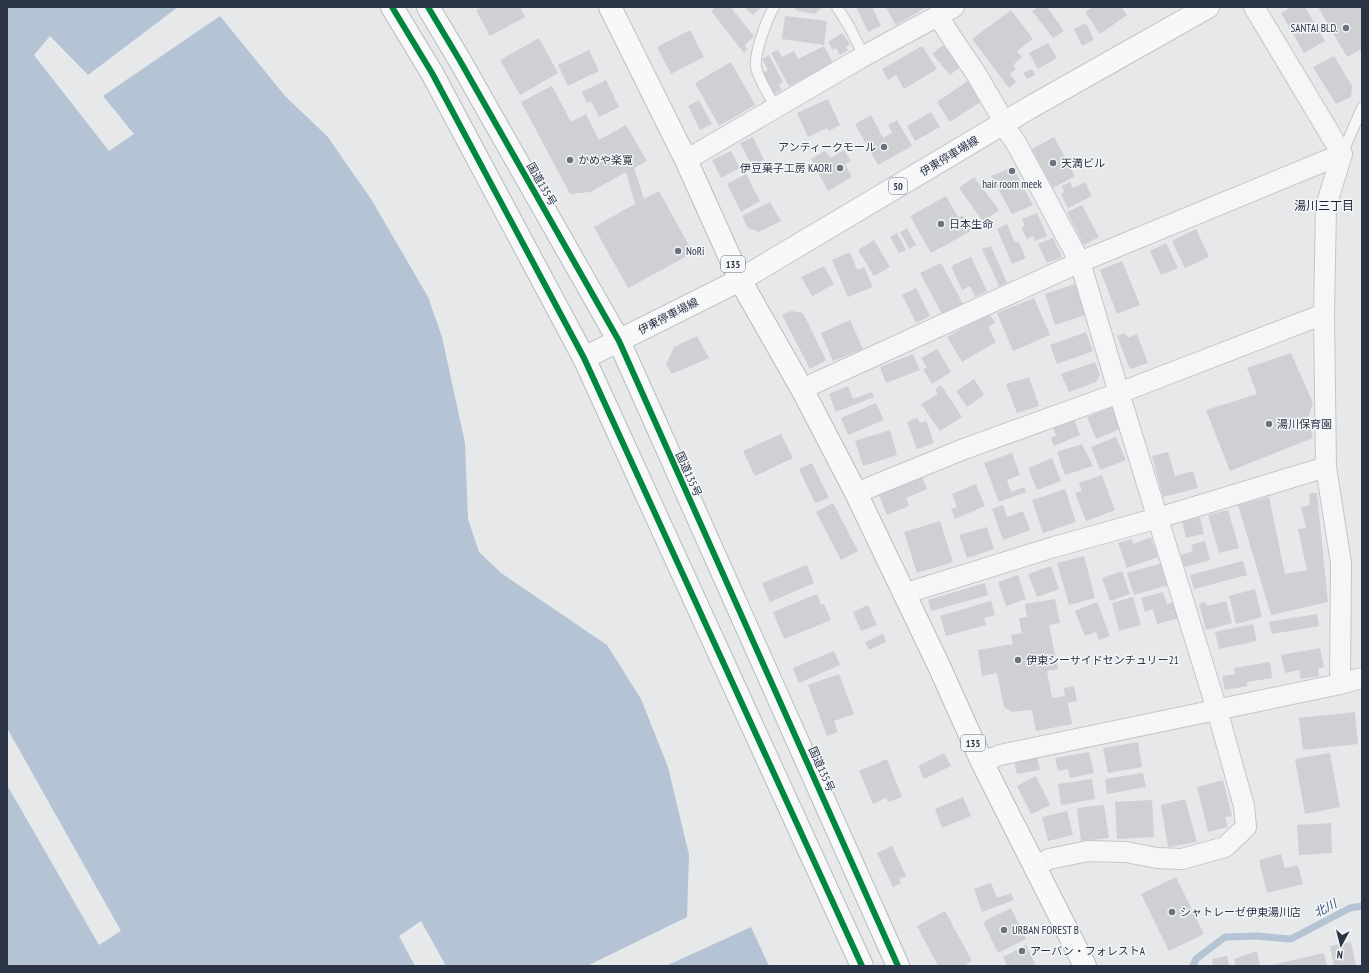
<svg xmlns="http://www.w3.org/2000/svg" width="1369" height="973" viewBox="0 0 1369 973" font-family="'PT Sans Narrow','Noto Sans JP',sans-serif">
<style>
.water{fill:#b4c4d5}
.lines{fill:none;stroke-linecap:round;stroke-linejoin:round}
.stream{stroke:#b4c4d5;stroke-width:7}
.building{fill:#ced0d3}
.lane-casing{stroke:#c4c6c8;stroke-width:12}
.street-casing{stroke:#c4c6c8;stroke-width:22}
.primary-casing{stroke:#c2c5c8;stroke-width:24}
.highway-casing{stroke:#b8bbbf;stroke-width:24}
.lane{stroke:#f5f6f7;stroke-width:10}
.street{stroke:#f5f6f7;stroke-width:20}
.primary{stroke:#f8f8f8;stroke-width:22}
.highway{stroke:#f8f8f8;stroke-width:22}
.cycleway-casing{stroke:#f4f6f9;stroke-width:8}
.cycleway{stroke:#00873e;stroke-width:6}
.poi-dot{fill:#6c737f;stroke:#f4f6f9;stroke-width:1.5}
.labels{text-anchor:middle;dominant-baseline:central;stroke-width:3;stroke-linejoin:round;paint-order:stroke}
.shield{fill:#f4f6f9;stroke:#676e7b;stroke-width:1}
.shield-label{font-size:10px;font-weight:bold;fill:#2b3445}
.poi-label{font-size:11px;fill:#2b3445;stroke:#f4f6f9;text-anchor:start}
.street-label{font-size:11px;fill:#2b3445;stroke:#f4f6f9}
.neighbourhood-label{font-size:12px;fill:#1d2536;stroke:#f4f6f9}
.water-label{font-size:12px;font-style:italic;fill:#34527a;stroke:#f4f6f9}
</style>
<rect width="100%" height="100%" fill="#e6e8ea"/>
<path class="water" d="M7 7H178L88 75 50 36 34 55 109 151 134 134 103 96 220 16 285 96 327 136 371 199 428 297 442 337 465 443 468 519 479 552 501 573 607 645 641 699 668 767 689 855 687 917 587 966H446L421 921 399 936 415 966H7V785L99 945 121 931 7 728Z
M751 927 769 966H666Z"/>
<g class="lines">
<path class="stream" d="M1193 966 1196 959 1225 937 1256 936 1291 939 1350 908 1362 906"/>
</g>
<path class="building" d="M483 7H520L525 17 490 36 476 10Z
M716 7H734L732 9 754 36 745 45 747 50 744 53 711 11Z
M744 7H761L753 15Z
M793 7H822L815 14 797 11Z
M856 7H872L881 26 868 32Z
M887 7H927L896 25 886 8Z
M1038 7H1047L1064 31 1053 38 1032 11Z
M1093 7H1121L1127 15 1100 34 1085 12Z
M1291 7H1305L1325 41 1304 53 1281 13Z
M1318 7H1362V49L1347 57Z
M1011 10 1033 39 1017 51 1022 57 1013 65 1016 69 1010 74 1016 82 1009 88 972 39Z
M785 16 827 21 824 45 782 39Z
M1086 23 1094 40 1082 46 1074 29Z
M690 30 704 57 671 74 657 47Z
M842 33 850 44 846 47 848 50 840 55 836 48 833 50 828 42Z
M539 38 558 73 520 95 500 60Z
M1048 43 1057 58 1038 69 1029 53Z
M943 45 960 67 950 75 932 54Z
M824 46 833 63 789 86 771 53 778 50 782 57 794 51 798 59Z
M922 46 937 69 904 89 896 75 888 80 882 69Z
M589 50 599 71 568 86 558 65Z
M769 55 783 82 779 85 782 90 774 94 763 73 768 70 762 59Z
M1334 56 1352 86 1351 97 1336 104 1313 67Z
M731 62 755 105 719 126 695 83Z
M1032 69 1035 75 1027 79 1023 73Z
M606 80 619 107 599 117 591 101 587 103 582 92Z
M968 81 982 101 950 122 937 102Z
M552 86 571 122 586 114 599 140 626 125 647 161 634 168 644 199 659 191 693 253 628 288 594 227 635 204 626 172 590 192 570 194 521 102Z
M828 99 840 125 829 131 827 128 808 137 797 113Z
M699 100 712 124 700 130 688 106Z
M931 112 940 127 915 141 907 126Z
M871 115 883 138 892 133 888 125 897 120 912 146 878 165 855 124Z
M753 137 764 160 752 166 740 143Z
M1054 137 1075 176 1053 188 1032 149Z
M844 150 851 161 845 164 852 177 828 191 811 159 825 151 831 158Z
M731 151 740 168 721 178 712 160Z
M1013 167 1033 205 1012 214 991 176Z
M746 174 760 201 741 212 727 184Z
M974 177 999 210 983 222 959 188Z
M1070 182 1073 188 1085 182 1092 196 1068 208 1061 194 1064 192 1062 186Z
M946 196 958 217 963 216 971 231 931 253 910 216Z
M770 202 781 221 759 232 748 228 742 216Z
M1082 205 1099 237 1084 245 1067 212Z
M1037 213 1047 236 1035 241 1033 236 1027 239 1021 227 1025 226 1022 219Z
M1007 224 1015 243 1018 241 1026 258 1012 264 997 229Z
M907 228 916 245 909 249 900 232Z
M1196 229 1209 257 1185 268 1172 241Z
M897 233 906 250 899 253 890 237Z
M1053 238 1062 257 1047 263 1038 244Z
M874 240 890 267 874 276 858 250Z
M1166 243 1178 268 1161 275 1150 251Z
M991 246 1007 283 999 286 982 249Z
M850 252 857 270 864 267 873 287 848 297 832 260Z
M971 257 987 291 975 297 970 286 962 290 951 266Z
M1122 261 1140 305 1117 314 1100 270Z
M941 263 963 304 942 314 920 273Z
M824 266 834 284 812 296 801 277Z
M1075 284 1085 315 1055 325 1045 294Z
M916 288 930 316 916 323 902 295Z
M1034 298 1050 335 1013 351 997 313Z
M791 311 803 313 826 360 810 369 782 315Z
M989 313 995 323 988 327 996 342 962 362 947 337Z
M850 320 863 349 833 361 821 333Z
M1086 332 1093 351 1057 364 1050 345Z
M1125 333 1128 338 1137 334 1148 363 1130 369 1117 336Z
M697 336 709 358 672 374 666 365 674 347Z
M937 349 951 372 932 384 923 369 927 368 921 358Z
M1291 353 1313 403 1308 418 1313 438 1230 471 1206 410 1257 394 1247 368Z
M913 354 920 370 886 383 880 367Z
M1095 362 1100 375 1096 382 1069 392 1061 374Z
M1029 377 1039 406 1017 413 1006 384Z
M974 379 984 395 967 407 956 391Z
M941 385 962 417 940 431 921 404 938 394 935 389Z
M848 386 853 399 872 392 874 397 836 412 829 394Z
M876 403 884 420 848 435 841 418Z
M1112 407 1120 429 1096 439 1087 417Z
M917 418 920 423 926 421 934 443 917 449 907 422Z
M1074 419 1080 435 1054 446 1051 438 1056 436 1053 427Z
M890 430 897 455 863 466 855 441Z
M781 434 793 458 755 476 743 451Z
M1116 437 1126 460 1100 470 1091 447Z
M1082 444 1093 466 1065 475 1057 452Z
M1168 452 1175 476 1193 471 1198 488 1163 497 1152 456Z
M1012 453 1020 475 1007 480 1011 492 1024 487 1026 492 999 502 984 463Z
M1052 458 1061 481 1037 490 1028 468Z
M812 463 829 498 815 503 799 469Z
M1102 475 1115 510 1086 521 1075 493 1082 491 1079 483Z
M922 477 927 489 906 498 909 506 887 515 879 495Z
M976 484 985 506 955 519 951 509 957 507 952 494Z
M1065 489 1076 522 1043 533 1032 500Z
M1309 493H1317L1328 602 1271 615 1238 505 1269 497 1285 574 1307 570 1298 529 1306 528 1301 507 1310 505Z
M833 503 858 551 841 560 816 512Z
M1003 505 1007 517 1023 511 1030 530 1003 540 992 509Z
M1228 510 1239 548 1219 553 1208 515Z
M1200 517 1204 534 1186 538 1182 521Z
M940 521 953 562 917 573 904 532Z
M987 527 994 549 967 558 959 535Z
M1151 537 1158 557 1127 568 1118 543 1132 539 1133 544Z
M1205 541 1210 560 1184 567 1181 555 1193 551 1191 545Z
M1084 556 1095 598 1069 605 1057 563Z
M1243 561 1247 575 1194 589 1190 575Z
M1162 563 1168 585 1134 595 1127 573Z
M807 565 814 583 770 602 762 583Z
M1051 566 1059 589 1037 597 1028 574Z
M1122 571 1130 594 1110 601 1102 578Z
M1018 575 1026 599 1006 606 998 582Z
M985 583 988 595 931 611 928 600Z
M1255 589 1262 617 1236 624 1229 596Z
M1163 592 1167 604 1175 602 1179 618 1157 624 1153 609 1145 612 1141 598Z
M817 594 821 605 824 604 831 620 784 639 773 612Z
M1133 597 1141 625 1119 631 1112 603Z
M1055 599 1060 623 1049 625 1058 669 1047 671 1052 698 1065 696 1064 688 1074 686 1077 701 1068 703 1072 724 1036 731 1032 710 1012 712 1004 707 997 673 982 676 978 650 1013 644 1011 635 1022 633 1019 618 1027 617 1025 604Z
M991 601 995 615 984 618 986 625 946 636 940 616Z
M1226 601 1232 623 1206 630 1199 604 1205 602 1207 606Z
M1097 602 1110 636 1099 640 1096 632 1085 636 1075 611Z
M868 605 877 625 861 631 853 612Z
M1317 614 1319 626 1272 634 1269 622Z
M1253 624 1257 641 1219 649 1215 632Z
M883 634 886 642 869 650 865 642Z
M1320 648 1324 667 1318 668 1319 676 1301 679 1299 670 1285 673 1281 655Z
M834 651 840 665 799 683 793 668Z
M1270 662 1272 678 1247 682V686L1225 690 1222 676 1235 674 1234 668Z
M839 674 854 714 834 721 838 732 827 736 808 685Z
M1355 712 1358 744 1303 750 1299 718Z
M1138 742 1142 767 1108 773 1103 748Z
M1089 752 1094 773 1070 778 1068 769 1058 771 1055 758Z
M944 753 951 766 924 779 918 766Z
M1330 753 1340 807 1305 814 1295 759Z
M1037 757 1040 770 1017 774 1014 762Z
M887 759 902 797 888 802 886 798 873 804 859 771Z
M1143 773 1146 787 1107 794 1105 779Z
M1036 776 1050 805 1031 814 1017 786Z
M1092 779 1095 799 1061 805 1058 784Z
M1223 780 1232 816 1225 817 1228 827 1208 832 1197 787Z
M963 797 971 816 942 828 935 809Z
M1185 799 1197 842 1168 847 1161 805Z
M1152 800 1154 837 1117 839 1115 802Z
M1104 805 1109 838 1081 841 1077 808Z
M1067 811 1073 835 1048 841 1042 817Z
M1331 823 1332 853 1299 855 1297 825Z
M892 846 906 876 899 879 901 883 893 887 877 853Z
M1281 854 1285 868 1298 865 1303 884 1267 893 1259 860Z
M1176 877 1204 934 1169 951 1141 894Z
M991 883 997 898 1011 893 1014 900 982 912 974 889Z
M1011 908 1026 939 998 953 983 922Z
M945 911 972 961 964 966H938L917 926Z
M1351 942 1356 966H1334L1330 946Z
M1026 945 1036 966H1007L1003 957Z
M1257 951 1260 966H1236L1234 959Z
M1324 953 1327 966H1271V965Z
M1227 956 1229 966H1213L1212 959Z"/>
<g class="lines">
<g class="lane-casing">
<path id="lane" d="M774 7C767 19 754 53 756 67 758 79 770 96 775 107
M837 7 850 28 864 56
M1342 154 1362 108"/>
</g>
<g class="street-casing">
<path id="street" d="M1254 7 1342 154 1326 206 1324 314 1326 467 1341 563 1340 684
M938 16 952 38 975 72 999 113 1003 124 1016 143 1080 262 1119 393 1217 710 1244 806 1246 827 1225 847 1182 859 1157 858 1126 852 1088 851 1049 859 1036 866
M686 160 864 56 954 7
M802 389 1080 262 1342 154
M856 493 964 449 1119 393 1324 314
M903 594 1054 547 1158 518 1326 467
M982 762 1000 755 1340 684 1362 678"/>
</g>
<g class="primary-casing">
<path id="primary" d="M584 358 740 280 1029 108 1208 7"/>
</g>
<g class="highway-casing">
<path id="highway" d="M392 7 432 73 584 358 862 966
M428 7 459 59 619 341 898 966
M610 7 686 160 740 280 802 389 856 493 939 666 982 762 1085 966"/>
</g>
<use href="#lane" class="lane"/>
<use href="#street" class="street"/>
<use href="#primary" class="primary"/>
<use href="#highway" class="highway"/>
<g class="cycleway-casing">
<path id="cycleway" d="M392 7 432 73 584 358 862 966
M428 7 459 59 619 341 898 966"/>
</g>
<use href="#cycleway" class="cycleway"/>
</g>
<g class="poi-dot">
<circle cx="1346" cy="28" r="4"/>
<circle cx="884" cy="147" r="4"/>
<circle cx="570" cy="160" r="4"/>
<circle cx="1053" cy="163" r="4"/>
<circle cx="840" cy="168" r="4"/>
<circle cx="1012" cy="171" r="4"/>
<circle cx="941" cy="224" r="4"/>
<circle cx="678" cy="251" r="4"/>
<circle cx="1269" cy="424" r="4"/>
<circle cx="1018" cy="660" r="4"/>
<circle cx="1172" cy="912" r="4"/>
<circle cx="1004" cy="930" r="4"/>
<circle cx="1022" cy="951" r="4"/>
</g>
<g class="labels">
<g class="shield">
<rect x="889" y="178" width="18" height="16" rx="3"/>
<rect x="721" y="256" width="24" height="16" rx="3"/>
<rect x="961" y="735" width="24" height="16" rx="3"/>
</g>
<g class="shield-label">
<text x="898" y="186">50</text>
<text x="733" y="264">135</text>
<text x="973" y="743">135</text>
</g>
<g class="poi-label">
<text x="1338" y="28" text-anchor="end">SANTAI BLD.</text>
<text x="876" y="147" text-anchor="end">アンティークモール</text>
<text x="578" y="160">かめや楽寛</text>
<text x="1061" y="163">天満ビル</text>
<text x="832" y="168" text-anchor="end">伊豆菓子工房 KAORI</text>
<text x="1012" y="184" text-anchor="middle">hair room meek</text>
<text x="949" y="224">日本生命</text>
<text x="686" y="251">NoRi</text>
<text x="1277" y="424">湯川保育園</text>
<text x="1026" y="660">伊東シーサイドセンチュリー21</text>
<text x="1180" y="912">シャトレーゼ伊東湯川店</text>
<text x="1012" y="930">URBAN FOREST B</text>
<text x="1030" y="951">アーバン・フォレストA</text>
</g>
<g class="street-label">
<text transform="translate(949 156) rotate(-31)">伊東停車場線</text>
<text transform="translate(542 184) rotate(60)">国道135号</text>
<text transform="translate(668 316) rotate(-27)">伊東停車場線</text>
<text transform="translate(689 474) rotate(66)">国道135号</text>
<text transform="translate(822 769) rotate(66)">国道135号</text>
</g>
<g class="neighbourhood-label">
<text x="1324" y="205">湯川三丁目</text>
</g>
<g class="water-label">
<text transform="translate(1325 908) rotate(-28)">北川</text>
</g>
</g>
<rect width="1369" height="973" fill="none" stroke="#2b3445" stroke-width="16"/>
<g transform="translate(1341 945) rotate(187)" stroke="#f4f6f9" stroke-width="3" paint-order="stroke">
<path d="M0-3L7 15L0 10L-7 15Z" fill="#2b3445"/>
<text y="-6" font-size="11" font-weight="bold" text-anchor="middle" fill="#2b3445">N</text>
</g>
</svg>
